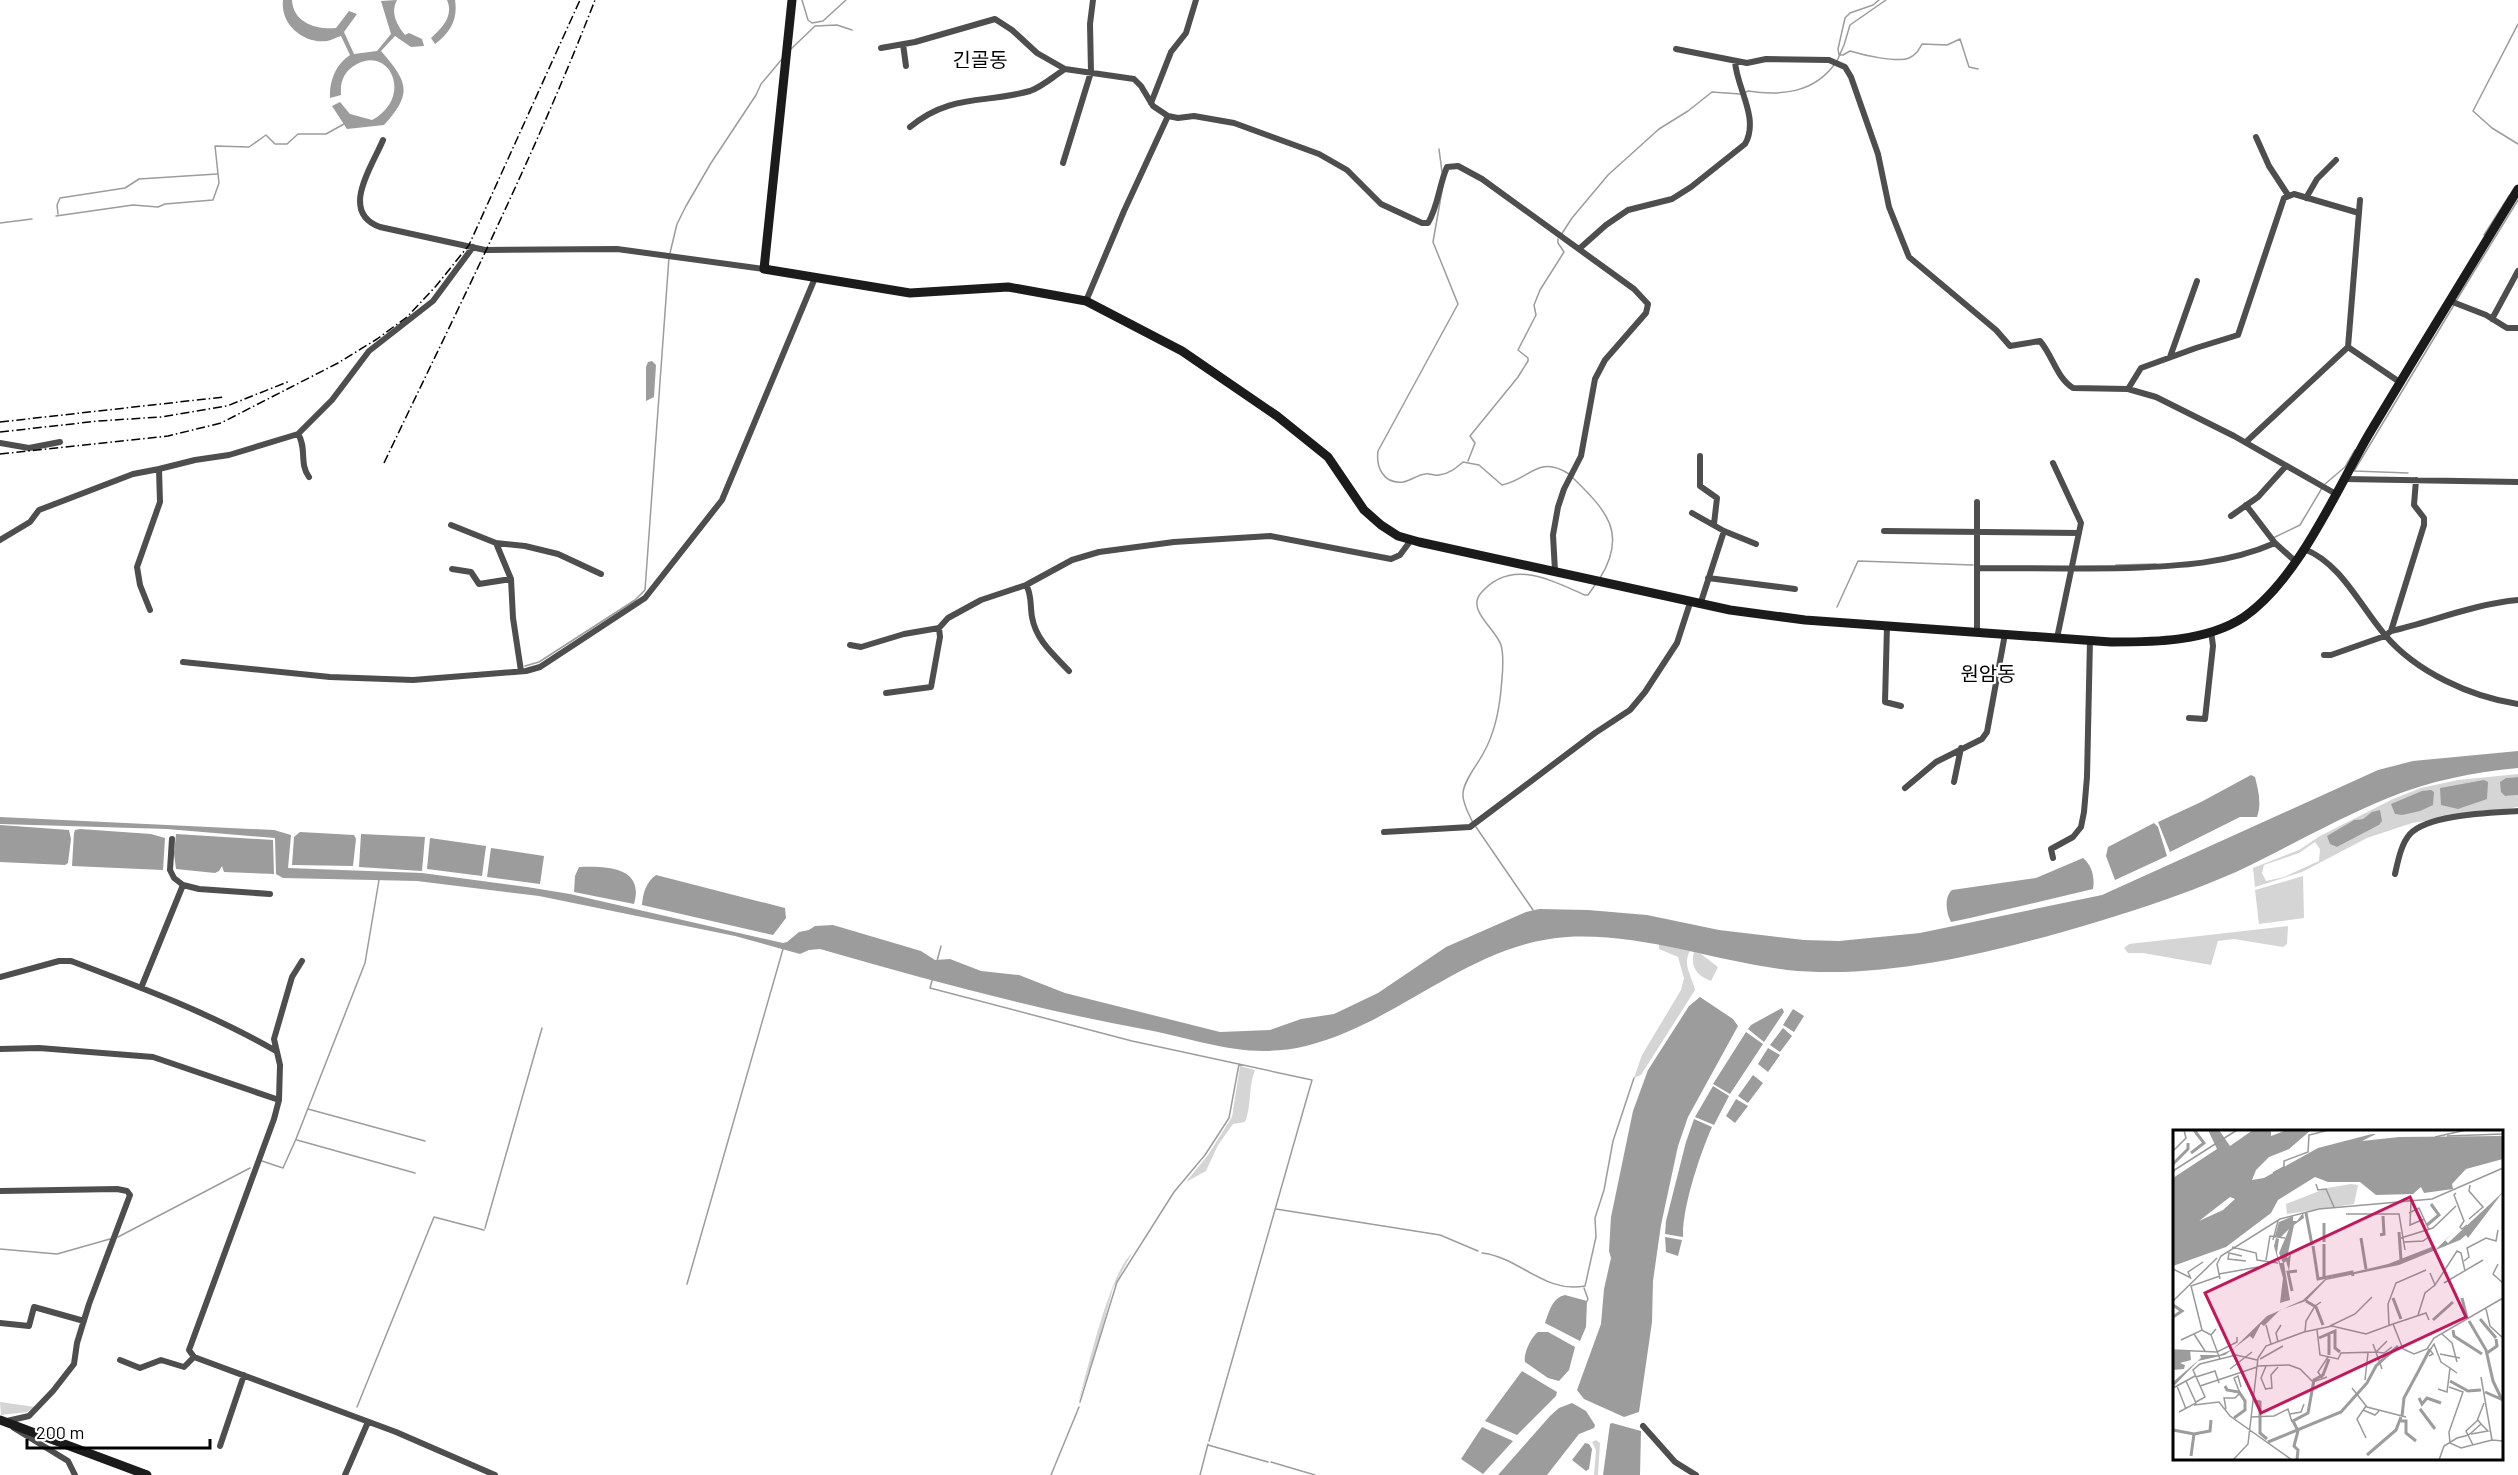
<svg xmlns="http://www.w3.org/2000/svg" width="2518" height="1475" viewBox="0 0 2518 1475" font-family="Barlow,'Noto Sans KR',sans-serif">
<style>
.green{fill:#d5d5d5;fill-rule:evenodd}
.water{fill:#9c9c9c}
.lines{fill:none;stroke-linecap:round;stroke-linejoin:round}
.stream{stroke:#9c9c9c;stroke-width:1.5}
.street{stroke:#4e4e4e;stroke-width:6}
.secondary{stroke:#1b1b1b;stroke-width:9}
.rail{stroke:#000;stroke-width:1.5;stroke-dasharray:9 3 1.5 3;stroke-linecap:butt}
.labels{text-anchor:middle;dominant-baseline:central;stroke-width:4.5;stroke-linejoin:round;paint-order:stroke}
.quarter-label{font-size:20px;fill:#000;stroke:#fff}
.inset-river{fill:none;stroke:#9c9c9c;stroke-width:3}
.inset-road{fill:none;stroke:#999;stroke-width:1.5}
.view{fill:#c2185b;fill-opacity:0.15;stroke:#c2185b;stroke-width:3}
.inset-edge{fill:none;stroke:#000;stroke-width:3}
</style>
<rect width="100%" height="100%" fill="#fff"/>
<path class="green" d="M2518 774V777L2506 778 2505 796 2518 795V807L2412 823 2367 838 2302 872 2255 887 2253 868 2299 850 2320 836 2393 799 2421 788 2458 780ZM2363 819 2379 825 2337 847 2328 836 2354 820ZM2315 842 2320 849 2319 861 2284 877 2266 881 2262 873 2264 865 2299 853Z
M2303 876 2304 918 2259 924 2255 890Z
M2288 926 2287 944 2283 947 2234 939 2218 941 2211 965 2143 953H2128L2124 948 2129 944Z
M1659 944 1690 951C1682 965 1692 976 1695 990L1641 1075 1634 1078 1642 1055 1681 990 1684 978 1678 957 1659 949Z
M1694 952 1701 954 1718 967 1711 981C1697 976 1690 967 1694 952Z
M1240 1066 1255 1070C1248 1087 1252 1105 1245 1122L1233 1124 1218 1145 1206 1171 1186 1182 1208 1155 1232 1117Z
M1132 1253 1113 1288 1098 1344 1078 1403C1088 1369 1109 1274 1132 1253Z
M0 1402 35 1407 27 1412 1 1415Z
M1596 1440 1600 1443 1598 1475H1594L1596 1450 1592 1442Z"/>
<path class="water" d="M283 0H292C293 23 317 30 336 28L349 11 357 14 344 32 354 54 377 51 391 34 381 1 397 0C390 13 397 25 405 35L409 33 422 39 424 46 411 47 395 36 381 51C408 82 413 93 384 125L347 129 332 106 340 102 350 114 372 120C414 97 390 46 357 64 344 71 340 81 341 95L330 98C329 81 336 64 350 55L341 36C337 37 332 40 327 41 303 44 280 24 283 0Z
M447 0H455C458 19 451 32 435 44L431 38C442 28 454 16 447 0Z
M652 361 656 365 654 397 646 401V367L648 362Z
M2518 751V768C2474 772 2429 781 2388 798 2336 819 2287 848 2236 872 2179 897 2119 916 2059 933 1972 957 1877 979 1787 970 1713 961 1643 933 1567 937 1470 943 1399 1023 1306 1046 1247 1060 1204 1041 1148 1030 1038 1010 928 980 820 949L809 950 800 954 735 936 539 896 417 881 283 878 276 874 275 838 167 829 0 824V817L274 830 291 835 288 868 422 873 527 887 570 894 783 943 787 942 799 932 809 930 815 926 833 925 921 951 935 960 950 959 981 971 1019 975 1065 993 1220 1032 1270 1030 1301 1019 1334 1014 1378 993 1446 947 1526 912 1539 909 1588 910 1647 915 1719 930 1804 940 1839 941 1920 933 2102 895 2378 770 2413 761Z
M2251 775 2255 777C2258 789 2262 804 2257 817H2240L2170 852 2158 822 2201 802Z
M2518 777V795L2505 796 2501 792 2500 782 2506 778Z
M2484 780 2488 782 2487 799 2458 809 2441 805 2440 788Z
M2431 790 2434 792 2433 805 2420 811 2402 815 2395 814 2391 804 2422 791Z
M2380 810 2382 821 2379 825 2337 847 2330 844 2327 836 2354 820 2363 819 2372 812Z
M2154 823 2158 827 2167 856 2115 880 2106 856 2108 847Z
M0 825 69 830 71 839 68 863 65 865 0 862Z
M80 829 151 834 165 838 163 870 72 866 74 833 75 830Z
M300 832 354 835 356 839 353 866 292 865 294 837Z
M176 834 273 840 274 874 224 872 222 866 219 871 215 873 176 869 174 854Z
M361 834 425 837 422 871 359 867Z
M430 838 486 846 482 876 427 869Z
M491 848 544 856 540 884 487 877Z
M2083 858C2092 865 2095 878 2093 889L1970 918 1951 922C1946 913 1944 897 1952 890L2036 878Z
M579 867C605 866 645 866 634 904L574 892 575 876Z
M656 875 785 908 786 918 773 935 642 905C643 893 646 882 656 875Z
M1700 997 1733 1019 1738 1026 1688 1117 1678 1146 1661 1225 1653 1281 1652 1322 1639 1412 1624 1417 1584 1399 1577 1390 1601 1324 1604 1289 1611 1258 1609 1251 1611 1217 1633 1111 1648 1070 1689 1006Z
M1782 1008 1784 1012 1764 1042 1748 1029 1751 1025Z
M1793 1009 1804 1016 1794 1032 1783 1025Z
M1783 1028 1792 1036 1780 1052 1770 1045Z
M1746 1032 1763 1044 1730 1094 1713 1084Z
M1768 1048 1780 1055 1768 1072 1758 1064Z
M1753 1075 1763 1083 1748 1103 1738 1096Z
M1713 1086 1729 1096 1714 1125 1695 1117Z
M1736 1099 1748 1106 1735 1123 1726 1116Z
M1694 1119 1712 1127C1700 1154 1682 1208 1683 1237L1665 1234 1666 1221 1686 1142Z
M1665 1237 1682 1240 1678 1256 1666 1252Z
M1565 1295 1587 1301 1586 1327 1580 1341 1545 1323C1549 1312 1552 1298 1565 1295Z
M1538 1332H1548L1575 1347 1569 1370 1559 1381 1548 1378 1525 1362C1523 1354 1531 1337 1538 1332Z
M1522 1371 1557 1392 1556 1396 1517 1435 1485 1421Z
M1572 1403 1586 1411 1595 1425 1594 1428 1579 1434 1547 1475H1498L1550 1416 1559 1408Z
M1612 1423 1641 1431 1640 1475H1603L1610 1424Z
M1482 1427 1513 1441 1483 1474 1461 1459Z
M1585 1443 1589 1444 1592 1449 1589 1469 1586 1471 1572 1460Z"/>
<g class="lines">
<path class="stream" d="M802 0 808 20 812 23 823 21 846 0
M1879 0 1873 5 1850 13 1845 18 1838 49 1839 55H1843L1850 51C1863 55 1897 63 1909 58 1916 55 1918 51 1922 44L1947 45 1960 39 1969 67 1978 69
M2518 24 2473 111 2492 128 2518 144
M791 49 815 26 837 25 852 30
M1837 61 1844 45 1850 25 1886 0
M1744 93 1748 91C1781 96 1813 93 1834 65
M1439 149 1442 172
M1443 185 1433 242 1458 304 1378 451C1376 467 1383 484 1403 482 1410 481 1417 475 1425 474 1430 473 1434 476 1439 475 1449 474 1456 468 1463 462L1479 465 1502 485C1529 480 1538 454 1569 474
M58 214 57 205 60 198 125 188 139 179 217 174
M56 216 133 205 158 207 165 204 213 200 219 183 215 146 249 147 266 135 275 144H287L298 134H326L344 124
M0 223 32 219
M1561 235 1572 218 1608 175 1659 129 1688 111 1712 92 1740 94
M2484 235 2509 196
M670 253 677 224 686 206 711 163 756 95 761 84 782 59
M2456 301 2518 200
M1468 461 1475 443 1470 436 1518 377 1528 361V358L1518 350 1536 315 1534 305 1540 290 1564 252 1558 243V239
M2408 473 2354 471 2454 305
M1572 477C1606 510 1628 533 1600 578
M2325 484 2345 467 2355 450
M2273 538 2300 525 2322 488
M2116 565 2156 564
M1837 607 1858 561 1973 565
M525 666 539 662 635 600 645 590 669 257
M1473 823C1469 814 1462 803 1463 793 1464 780 1478 764 1484 752 1494 734 1499 711 1501 690 1502 676 1505 659 1501 645 1496 629 1466 610 1481 593 1511 558 1550 580 1585 595H1588L1595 585
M1476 827 1533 910
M937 961 941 946
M933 977 930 988 1132 1041 1312 1080 1209 1441
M308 1109 425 1141
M297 1140 415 1173
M262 1161 283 1168 296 1139 365 963 379 880
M1276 1209 1440 1235 1478 1251
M485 1228 542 1028
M118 1237 250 1168
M0 1249 57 1254 110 1239
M1482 1253C1519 1257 1545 1294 1585 1286L1596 1237 1595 1218 1604 1190 1613 1141 1634 1078
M687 1284 783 949
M1584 1288 1588 1299 1587 1301
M1080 1402 1117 1282 1174 1192 1205 1155 1229 1118 1239 1064
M357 1407 434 1217 484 1230
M1208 1445 1268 1462
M1271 1462 1315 1475
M1051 1475 1079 1407
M1200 1475 1208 1444"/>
<path class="street" d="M903 44 906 66
M881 48 915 42 995 19 1012 30 1037 53 1065 69
M1676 49 1747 63 1766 59 1829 60 1845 67 1851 77 1878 154 1889 207 1909 257 1996 330 2010 346 2040 341C2053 356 2056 377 2073 388L2128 389 2156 397 2234 436 2336 494
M1151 103 1171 52 1186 33 1196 0
M910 127C951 93 985 104 1030 91 1042 87 1054 76 1065 69L1134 79 1141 86 1153 106 1168 116 1178 118 1194 116 1234 123 1319 154 1347 170 1381 204 1422 223H1428C1438 207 1439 185 1447 167L1458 166 1482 179 1634 289 1648 304 1646 313 1605 360 1595 379 1581 456 1564 489 1558 507 1553 535 1555 571
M2256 137 2269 166 2288 195
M383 140C372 167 339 212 380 227L485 250 617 249 764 269
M1063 163 1091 72 1090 24 1093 0
M2306 198 2317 179 2336 160
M1579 249 1606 225 1628 210 1672 199 1691 187 1745 144C1760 118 1736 87 1735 61
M1086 301 1124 211 1168 116
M2450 301 2486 315 2507 328H2518
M2492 319 2518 271
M2348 347 2401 383
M2170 357 2197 281
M2128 389 2141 368 2196 348 2238 335 2284 198 2294 194 2359 213
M298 434C307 447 299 464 309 477
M2246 442 2348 347 2360 200
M0 443 29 448 60 442
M1700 456V486L1717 498 1714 524
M2053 463 2081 523 2057 638
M159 469 195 460 229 455 298 434 332 400 369 351 433 301 473 247
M2344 479 2518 482
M2246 505 2275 543 2295 561
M1692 513 1724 531 1756 544
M2231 516 2258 497 2286 466
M451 525 496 543 511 579 513 618 521 671
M1884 531 2079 533
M0 540 30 522 39 510 133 474 159 469 160 502 137 567 140 585 150 610
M496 543 525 546 558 554 601 574
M2304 549C2341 563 2360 606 2385 635 2416 672 2471 697 2518 704
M1977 568C2027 568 2077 569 2128 568 2179 566 2227 564 2275 543
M452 569 471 572 479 584 511 579
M1708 578 1795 589
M1026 585C1032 594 1030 606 1032 617 1036 640 1053 654 1069 671
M1700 605 1724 531
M1887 626 1885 702 1901 706
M2391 631 2424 525V518L2414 505 2416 480
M1977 632V502
M850 645 861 647 904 634 939 628 948 618 981 600 1026 585 1072 560 1099 552 1174 542 1270 536 1391 559 1400 555 1411 540
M2324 655H2331L2385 636 2391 631C2434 621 2474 604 2518 600
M183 662 330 677 413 680 526 671 540 667 645 598 722 500 815 278
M886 693 931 687 940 637 939 628
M2189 718 2205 719 2213 646 2211 631
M1954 782 1961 748
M1905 788 1936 762 1982 739 1987 732 2005 634
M1384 832 1470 827 1595 733 1630 710 1645 692 1677 643 1690 603
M172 839 170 870 174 878 183 885 199 889 270 894
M2053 858 2051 849 2073 837 2081 827 2084 812 2087 777 2090 640
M2395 874C2398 861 2401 844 2410 834 2429 814 2491 813 2518 811
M302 961 292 977 274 1039 280 1065 279 1100 274 1119 189 1350 194 1357 396 1432 495 1475
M0 977 59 961H71C140 987 212 1014 276 1051
M141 988 183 885
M0 1049 39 1048 153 1057 279 1100
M0 1191 117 1189 127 1191 130 1195 89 1304 77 1343 74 1364 53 1391 29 1416 7 1421
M0 1323 29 1326 34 1307 84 1321
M120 1360 140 1368 161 1360 184 1367 194 1357
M1643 1426 1675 1462 1696 1475
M14 1428 68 1461 75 1475
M220 1446 244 1375
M345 1475 368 1422"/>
<path class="secondary" d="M792 0 764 269 910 293 1008 287 1086 301 1182 351 1277 416 1328 457 1364 510 1381 525 1398 536 1419 542 1730 610 1805 620 2111 642C2154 642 2206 642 2244 617 2298 580 2336 491 2369 434 2418 352 2468 271 2518 189
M0 1420 147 1475"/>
<path class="rail" d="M0 422 224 397
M0 432 98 421 161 417 227 406 290 381
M0 454 168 436 221 423 338 363 377 339 407 317 436 286 469 245 580 0
M384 463C457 310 534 158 595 0"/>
</g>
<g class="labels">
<g class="quarter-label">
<text x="980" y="59">긴골동</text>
<text x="1988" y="673">원암동</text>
</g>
</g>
<g transform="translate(2173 1130)">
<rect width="330" height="330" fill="#fff"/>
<path d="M178 54 185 55 181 74 114 84 113 74 154 58Z" fill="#d5d5d5"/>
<path d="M35 0H46L57 16 80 0H98V6L114 0H138L116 19 96 27 83 40 79 50 91 48 145 18 199 4H203L189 11 226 7 330 6V29L293 39 279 54 280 59 251 63 248 57 240 64 203 65 187 52H155L142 47 105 70 98 83 53 117 0 136V48L44 19ZM57 67 62 69 50 80 26 91ZM330 62 295 108 293 105 287 110 226 135 153 150 133 171 107 180 91 196 88 194 80 209 77 206 52 225 25 231 0 257V252L28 228 27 225H46L60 219 94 186 130 170 152 149 215 134 261 116 262 120 283 100 272 110 275 113ZM130 83 131 88 121 95 114 128 118 124 116 141 113 131 111 133 117 170 107 173 110 148 101 116 103 108 106 109 104 123 107 133H110L106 123 116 99 107 108 102 106 106 92 120 86V91H124ZM17 220 18 230 7 233 12 235 11 239 0 240V221Z" fill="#9c9c9c" fill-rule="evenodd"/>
<path class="inset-river" d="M18 23 31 13 21 0M0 34 15 19V13M133 83 139 115M151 93V112M254 95 266 85 258 74M226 102 228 130M207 105 211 104 210 86M188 108 193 139M140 116 145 149 179 142 180 146M151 147V114M119 161 115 142 124 141M220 168 228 189M289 168 294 188M133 171 143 177 150 195M0 175 9 181 0 187M307 189 323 208M260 190 280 172M296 191 313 220 320 251 329 270M280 200 281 206 309 224M156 205V225M146 208 162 201V218L167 222M314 223 324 216 323 209M245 242 257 219M277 251 295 261 308 260M52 256 54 260 66 262 72 271V280L61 288M312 262 330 270M246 268 249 274 254 268 268 273M81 271 87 272V303L94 309M247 279 262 299M229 286 231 268 245 242M228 291H233V303L243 311M0 300 21 304 37 301 38 290M95 312 168 282 194 253 203 236 225 216M194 325 223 300 228 287M18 326 21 304M124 330 125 320 121 316 125 301 120 291 135 283 141 250 150 245 156 229"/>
<path class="inset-road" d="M274 6 330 4M262 7 293 0M0 21 13 8 11 0M0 41 64 0M100 43 111 37V31L135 22 136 5 156 0M143 54 145 60 153 59 161 77M283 63 281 65 291 91 287 97 289 99 294 95M230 69 238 71 237 95 251 89M236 83 246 78 256 100M173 84H226L232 120M296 89 310 77 296 61 297 55M228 108 260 98 283 76M100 110 105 91M231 112 250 111 257 106M59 117 83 123 84 130 105 133M69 126 56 123 55 129 73 131M93 130 97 106 112 108M291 131 296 127 294 118 313 108 323 111 325 100M325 134 320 144 330 153M0 139 18 148M257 143 262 155 284 121 288 123 292 141M46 144 85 137M18 149 15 142 30 132M47 149 44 134 48 126 107 89 146 79 259 69 330 38M271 153 310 130M0 171 44 128M313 179 317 196 330 208M245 185 252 163 262 155M220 194 253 183 256 190M93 195 98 214M216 195 215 174 223 153 253 140M157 196 182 184 199 167M43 199 38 205 47 229M29 200 18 156 47 146M144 200 147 225 165 229 168 223 203 222 214 211M132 202 133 191 142 176 148 172M21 204 32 221M269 204 279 213 284 232M8 210 29 200 38 205M105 212 103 203 108 195M200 214 209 239M0 220 44 222 64 212V207M203 222 211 223 219 217M267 224 287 228M256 226 260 224 257 220 261 214 268 232 277 238M85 228 93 216 131 202 159 196 193 204 220 194 230 219 241 224 254 219 261 208 330 168M87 229 110 216M84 236 116 235 127 239 140 252 154 247M57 239 79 222M23 247 42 241 46 253M308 247 319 310M149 248 145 242 155 227M192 250 195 223M4 256 13 279M27 256 84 237M276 257 290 262 276 302 277 313 288 318 319 310 330 311M0 258 22 246M179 258 194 277 233 287M92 259 99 258 98 245 105 237M265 259 274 262 277 238 284 243M93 260 88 248 93 236M23 272 32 267 20 240 27 234 63 225 84 230M21 275 46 272 57 286 119 330M193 276 184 289 193 308M53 279 51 268H62L67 263 61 248 65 246 68 257M190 280 202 285 206 281M6 282 23 273 13 251M117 284 128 282 131 274M78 287 101 286 115 279 119 292M304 291 311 273M298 304 315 301 308 294M60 330 75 314 85 228M266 330 271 316 284 308 292 306 295 305 297 304 308 294 305 290 293 301 300 315"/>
<path class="view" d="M237 67 293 187 88 283 32 163Z"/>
<rect width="330" height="330" class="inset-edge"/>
</g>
<path d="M27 1439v9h183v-9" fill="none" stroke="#000000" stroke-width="3"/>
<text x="36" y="1439" font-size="18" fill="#000000" stroke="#ffffff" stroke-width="4.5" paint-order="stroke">200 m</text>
</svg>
